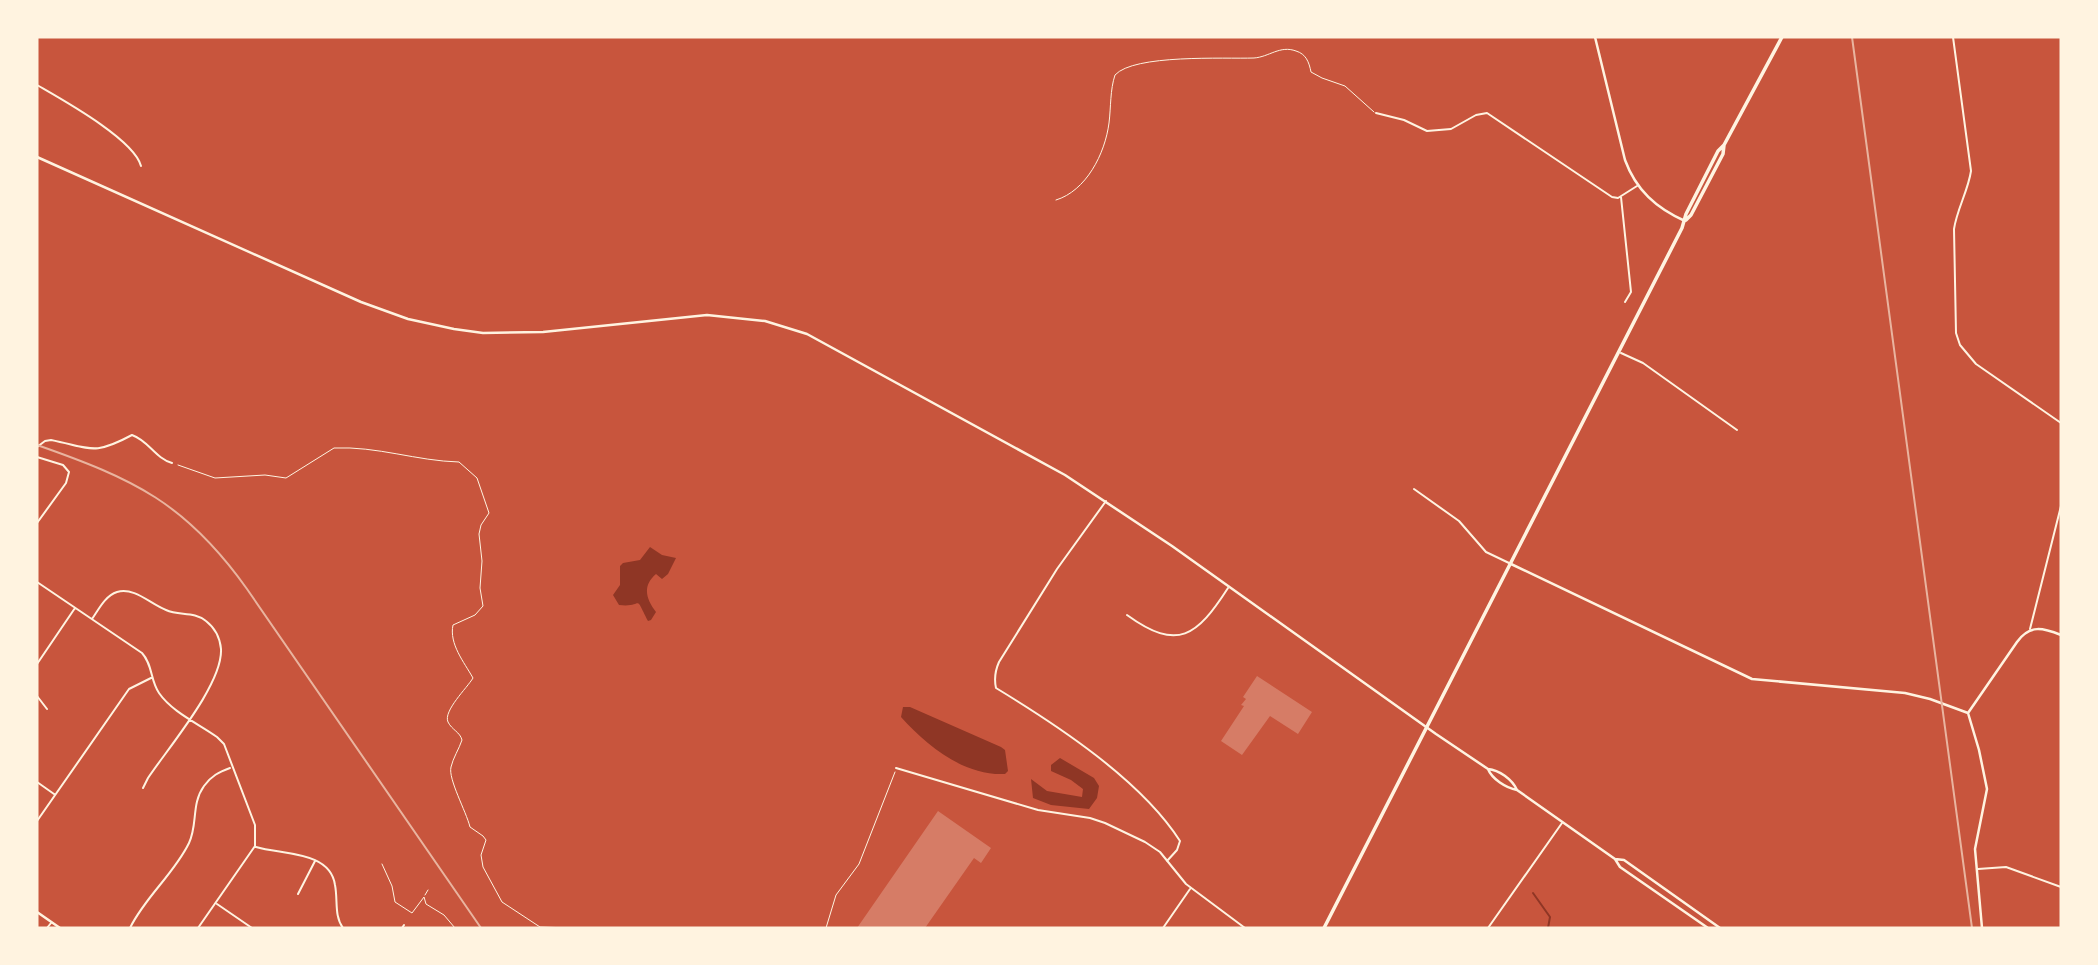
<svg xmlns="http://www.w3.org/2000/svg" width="2098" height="965" viewBox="0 0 2098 965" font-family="'Libre Baskerville',serif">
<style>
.water{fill:#8f3625}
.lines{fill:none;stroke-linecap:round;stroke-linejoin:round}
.stream{stroke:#8f3625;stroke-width:2}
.building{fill:#d67c66}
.path{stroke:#fff3e0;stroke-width:1}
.service{stroke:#fff3e0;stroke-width:1}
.minor{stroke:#fff3e0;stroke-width:2}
.tertiary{stroke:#fff3e0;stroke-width:2.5}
.secondary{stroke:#fff3e0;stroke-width:2.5}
.primary{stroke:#fff3e0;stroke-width:2.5}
.trunk{stroke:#fff3e0;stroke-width:3.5}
.rail{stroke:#e9b49f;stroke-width:2}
</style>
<rect width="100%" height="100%" fill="#c8553d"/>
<path class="water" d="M650 547 662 555 676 558 668 574 662 579 656 574C642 586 646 599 656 612L651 620 648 621C633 592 645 608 619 605L613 595 620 585V566L623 563 640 560Z
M903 707H910L1001 747 1005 750 1008 771 1005 774C964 776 927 746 901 717Z
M1060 758 1094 778 1099 786 1097 798 1089 809 1051 805 1033 798 1031 779 1047 791 1082 797 1083 789 1071 780 1051 771V765Z"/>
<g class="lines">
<path class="stream" d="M1533 893 1550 917 1548 928"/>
</g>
<path class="building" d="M1257 676 1312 712 1298 734 1270 716 1242 755 1221 741 1244 706 1241 705 1246 699 1243 697Z
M938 811 991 848 981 863 974 858 925 928H857Z"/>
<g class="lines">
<path class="path" d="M178 465 215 478 265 475 286 478 334 448C377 446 417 461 459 462L477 478 489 513 481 525 479 534 482 561 480 588 483 606 475 615 453 625C449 644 464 662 473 678 467 688 443 711 448 722 452 730 460 732 462 740 459 749 453 758 451 767 448 779 466 811 470 827L483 836 486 840 481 855 483 867 502 902 540 927 571 928
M382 864 392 886 395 902 412 913 424 897 426 904 444 915 455 928
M425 895 428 890
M826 928 836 895 859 864 895 772"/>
<path class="service" d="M1056 200C1086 191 1105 154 1109 123 1111 107 1110 90 1115 75 1134 54 1224 59 1254 58 1269 57 1280 45 1296 51 1306 54 1309 62 1311 72L1322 78 1345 86 1374 112"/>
<path class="minor" d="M1953 37 1971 171C1968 191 1957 209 1954 229L1956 333 1960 345 1976 364 2061 423
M37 85C61 99 134 139 141 166
M1376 113 1404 120 1427 131 1451 129 1476 115 1487 113 1612 197 1618 198 1637 186
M1621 197 1631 292 1625 302
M1621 353 1643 363 1737 430
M37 447 45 441 51 440C91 448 93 456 132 435 149 441 155 458 172 463
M37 457 63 465 69 472 66 483 37 523
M1414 489 1459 521 1486 552 1509 563
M1106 501 1057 569 999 662C995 671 994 679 996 688 1057 725 1141 780 1180 841L1177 850 1167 861
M37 582 142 653C153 665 150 680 159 693 172 712 199 724 217 737L224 744 255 825V846L198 928
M1127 615C1178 652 1197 636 1228 588
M92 619C99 609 105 596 117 592 135 587 150 604 166 610 179 616 194 611 206 621 215 628 220 638 221 649 223 684 168 748 148 778L143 788
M2030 629 2061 506
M37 664 75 608
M37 696 47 709
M896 768 1038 810 1090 818 1105 823 1145 842 1160 852 1186 884 1245 928
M37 782 54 794
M37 821 129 689 151 678
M256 847C283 855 330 851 335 885 338 900 334 916 343 928
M1978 869 2006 867 2061 887
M298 894 315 861
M217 904 252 928
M47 928 51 923
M130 928C145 897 174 874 189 843 198 824 191 804 204 786 211 776 219 772 230 768
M402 928 404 925
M1163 928 1190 889
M1488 928 1562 823"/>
<path class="tertiary" d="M1511 564 1752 679 1905 693 1930 699 1968 713
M1968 713 1979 750 1987 789 1975 849 1982 928
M1968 713 2017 642C2030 624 2043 628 2061 635
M37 912 60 928"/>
<path class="secondary" d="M1595 37 1625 160C1636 190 1656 208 1685 221"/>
<path class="primary" d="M37 157 361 302 408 319 454 329 483 333 543 332 707 315 765 321 807 334 1065 475 1172 546 1436 734 1488 769C1499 770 1512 779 1517 790
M1488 769C1492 779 1506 788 1517 790L1615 859 1624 860 1720 928
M1615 859 1620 867 1708 928"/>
<path class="trunk" d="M1686 220 1691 215 1723 154 1724 145 1782 37
M1324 928 1682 228 1686 214 1718 151 1724 145"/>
<path class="rail" d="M1852 37 1972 928
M37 445C134 479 186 503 247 589L481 928"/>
</g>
<rect width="2098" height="965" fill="none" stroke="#fff3e0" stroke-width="77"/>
</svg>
